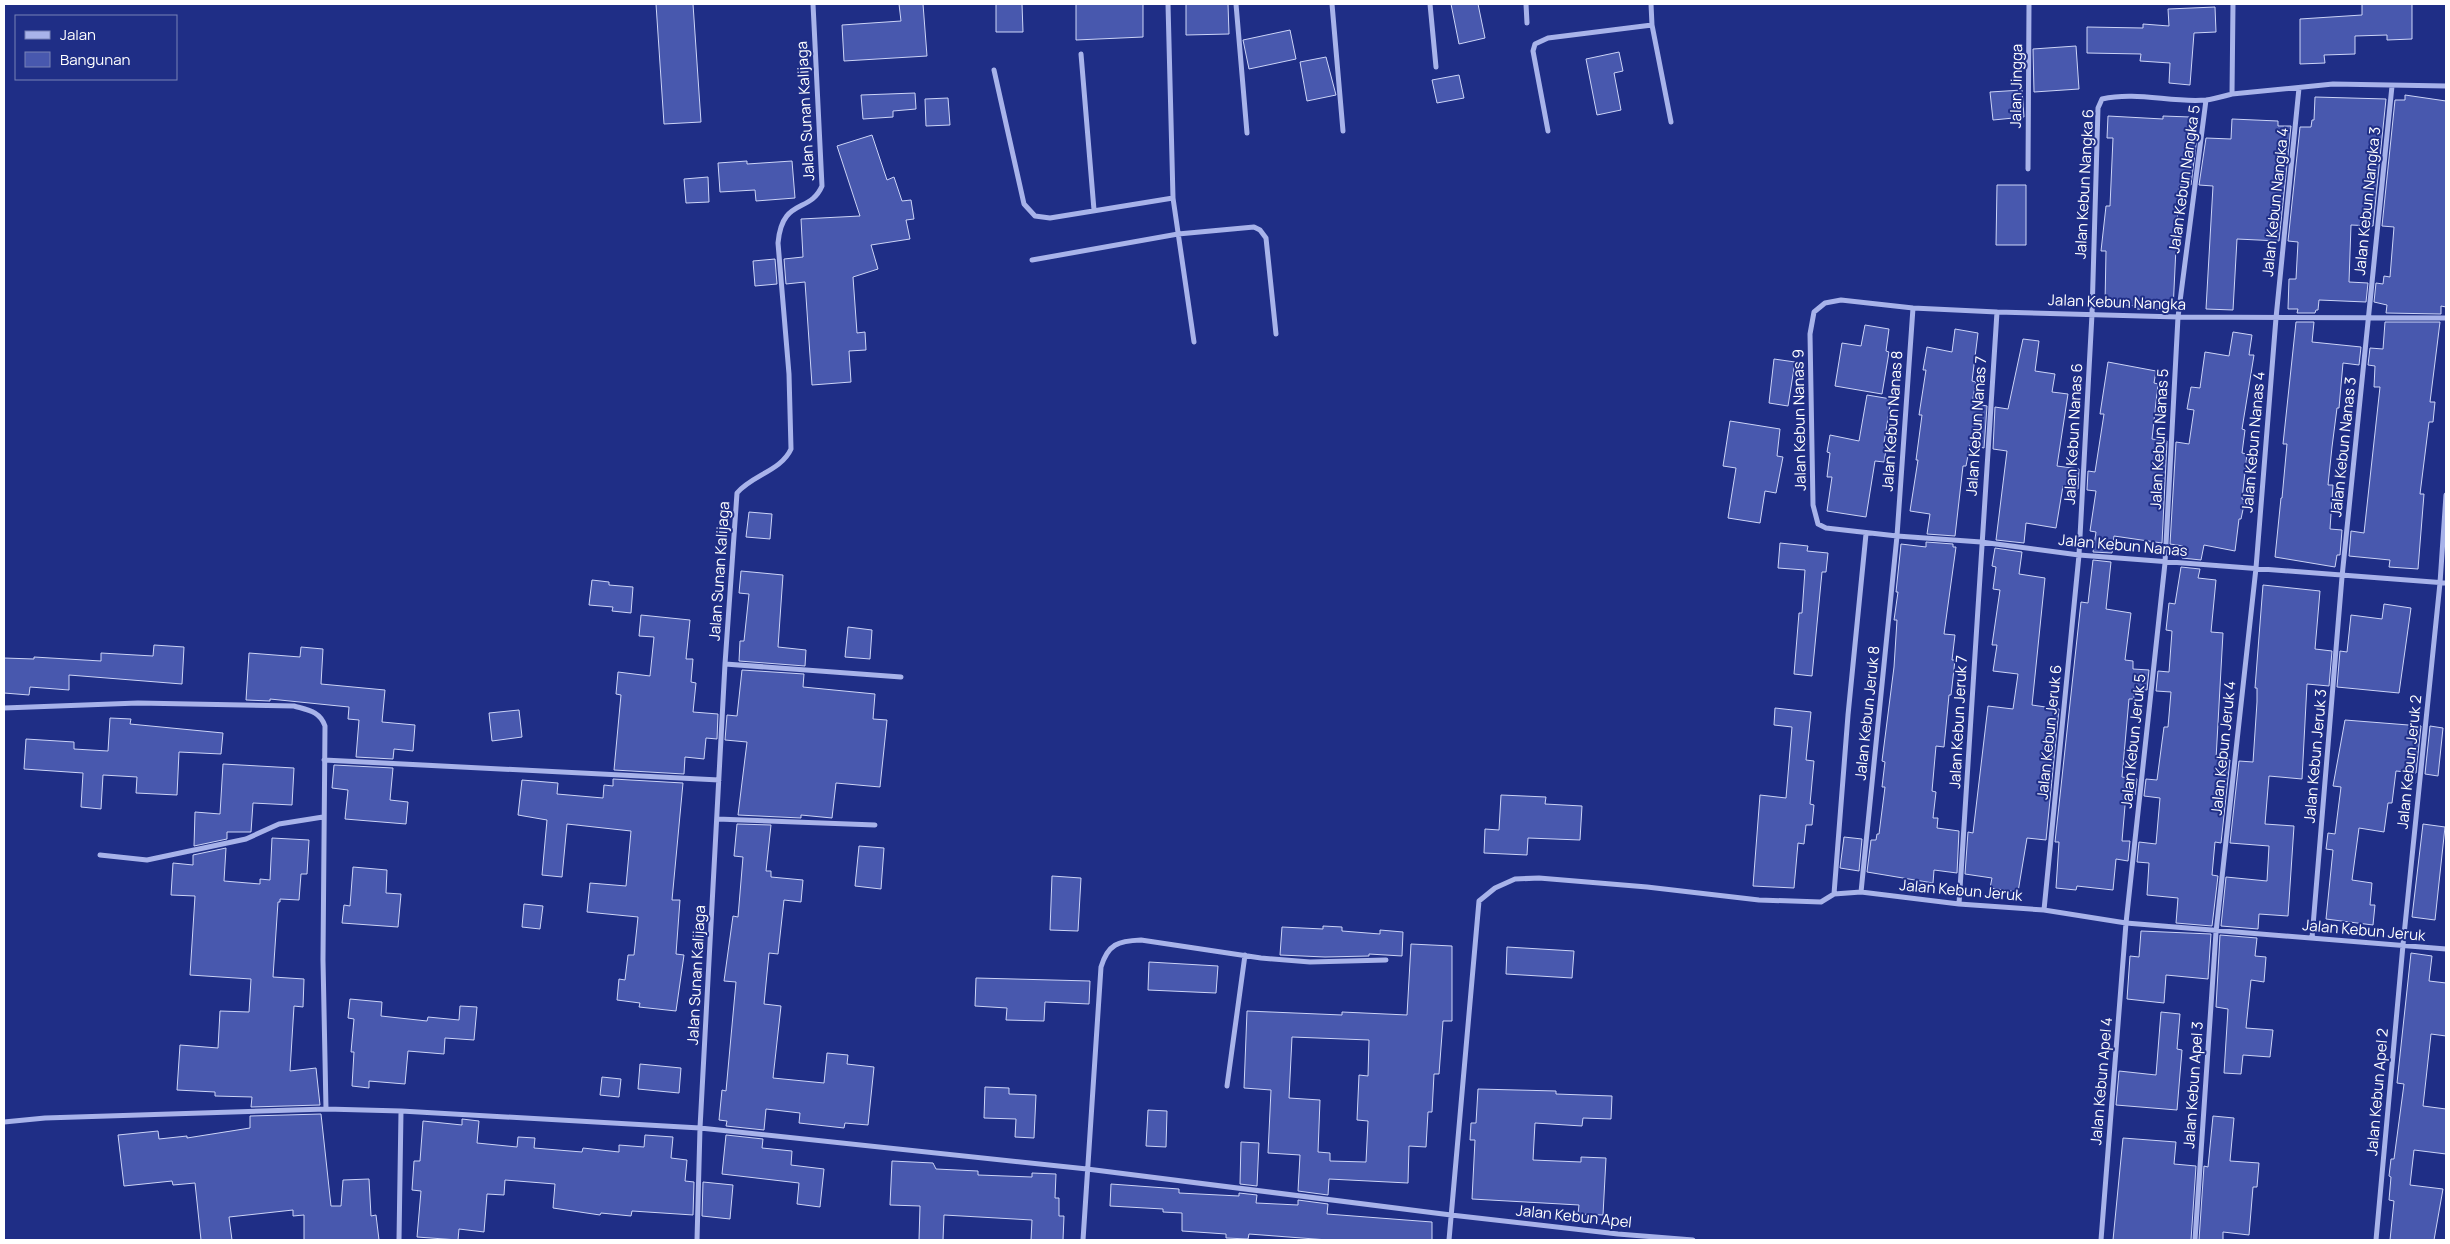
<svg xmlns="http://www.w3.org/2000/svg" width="2450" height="1244" viewBox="0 0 2450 1244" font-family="Manrope,sans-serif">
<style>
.building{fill:#4858ae;stroke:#ccd4f7;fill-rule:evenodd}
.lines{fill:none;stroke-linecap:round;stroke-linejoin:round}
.minor{stroke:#a8b3ea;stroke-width:5}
.labels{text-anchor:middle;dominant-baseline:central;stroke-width:4;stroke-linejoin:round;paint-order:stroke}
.street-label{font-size:15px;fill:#fff;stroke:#1f2e86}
</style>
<rect width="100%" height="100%" fill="#1f2e86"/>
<path class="building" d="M656 4H693L701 122 664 124Z
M899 4H923L927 56 844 61 842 25 901 21Z
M996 4H1022L1023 32H996Z
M1076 4H1143V37L1076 40Z
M1186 4H1228L1229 34 1186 35Z
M1451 4H1478L1485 38 1459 44Z
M2362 4H2412V39L2387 40V35L2355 36V54L2324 55 2325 63 2300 64V19L2362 15Z
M2215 7 2216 32 2194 33 2190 85 2169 83 2170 63 2140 61 2141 54 2087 53V27L2143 28V24L2169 26 2168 9Z
M1290 30 1296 59 1249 69 1243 40Z
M2076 46 2079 89 2034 92 2033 49Z
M1619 52 1623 71 1614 73 1621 110 1597 115 1586 59Z
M1326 57 1336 95 1307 101 1300 62Z
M1459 75 1464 98 1437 103 1432 80Z
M2022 90 2024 117 1993 120 1990 92Z
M915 93 916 109 893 111V117L863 119 861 95Z
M2405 95 2446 101V307L2441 306V314L2386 313 2387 305 2374 302 2376 283 2383 284 2384 276 2390 277 2394 227 2382 226 2395 100H2405Z
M2315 97 2386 99 2373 226 2351 225 2349 282 2368 283 2366 302 2319 300 2318 310H2316L2315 313H2297L2298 309H2288L2289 279H2296L2298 242 2288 241 2300 127H2311L2312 120H2314Z
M948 98 950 125 926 126 925 99Z
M2108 116 2163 119V116L2190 117 2189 137H2197L2191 185H2179L2173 310 2137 309V306L2105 304 2106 251H2101L2106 206H2110L2113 138H2107Z
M2232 119 2278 121V126H2291L2279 241 2237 239 2233 310 2206 309 2213 186 2199 185 2206 138 2231 139Z
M872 135 887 180 894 177 902 201 911 200 914 219 906 220 910 239 871 245 878 269 853 277 857 333 865 332 866 350 849 351 851 382 812 385 805 282 786 284 784 259 803 257 801 219 860 216 837 146Z
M747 161V164L792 161 795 198 756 201 755 190 720 192 718 163Z
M708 177 709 202 686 203 684 179Z
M1997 185H2026V245H1996Z
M775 259 777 284 755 286 753 261Z
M2296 322H2314L2312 342 2361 347 2359 365 2343 363 2339 408H2337L2332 447 2328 485H2333L2330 529 2342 530 2340 555H2337L2335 567 2275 557 2281 498H2282L2287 444H2283Z
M2385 322H2440L2430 402H2435L2433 422H2429L2420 494H2424L2418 569 2389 567 2390 560 2349 556 2351 531 2364 533 2380 387H2374L2375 366 2368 365 2370 348 2383 349Z
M1865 325 1889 329 1886 351 1889 352 1882 394 1835 386 1842 343 1861 346Z
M1955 329 1978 333 1972 381 1976 382 1972 403 1987 406 1984 448 1970 445 1966 466H1963L1955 536 1927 534 1930 514 1910 511 1918 460H1916L1922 415H1919L1926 370H1923L1927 347 1952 352Z
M2233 332 2252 335 2249 355H2254L2242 429 2245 430 2242 453 2247 454 2242 499 2245 500 2241 519H2239L2235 551 2204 545 2201 560 2182 558 2183 546 2170 544 2176 442 2189 444 2194 410 2187 409 2191 387 2200 388 2205 352 2229 356Z
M2023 339 2039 341 2035 371 2055 374 2052 392 2068 394 2057 466 2079 469 2078 489 2063 486 2056 528 2026 523 2024 543 1996 540 2007 451 1993 449 1995 407 2008 409Z
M1774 359 1795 362 1788 406 1769 403Z
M2108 362 2156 371 2154 383 2158 384 2152 439 2167 441 2162 543 2114 536 2112 553 2093 552 2096 532 2090 531 2096 491 2087 490 2088 471 2095 472 2104 414H2100Z
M1867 395 1891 399 1884 443 1887 444 1884 462 1875 461 1866 517 1827 511 1832 477H1827L1830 453 1827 452 1830 435 1859 441Z
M1730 421 1780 429 1777 456 1783 457 1776 493 1765 491 1760 523 1728 518 1736 468 1723 466Z
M749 512 772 514 770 539 746 537Z
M1926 542 1953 544V547H1956L1944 634 1955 635 1952 660H1955L1951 695H1949L1944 747 1936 746 1932 791 1936 792 1933 818H1938L1937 828 1959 831 1957 873 1934 870 1933 883 1867 872 1871 840H1876L1877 834H1879L1885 787H1882L1885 762 1882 761 1894 667 1897 620H1894L1898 592H1896L1901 544 1926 547Z
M1780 543 1808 546 1807 551 1828 553 1826 572H1822L1812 676 1794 674 1799 613H1802L1805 570 1778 568Z
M1995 548 2022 552 2019 574 2045 578 2032 705 2059 709 2046 840 2027 838 2018 892 1990 888 1992 878 1965 874 1968 832 1973 833 1988 706 2013 709 2018 674 1993 671 1997 645H1992L2000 590 1993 589 1996 567 1992 566Z
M2093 560 2111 562 2106 609 2131 613 2125 660 2133 661V669L2149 670 2147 690 2134 689V699H2129L2122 777 2137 779 2135 795 2126 794 2122 841H2130L2128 861 2116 859 2113 890 2077 886 2076 890 2056 888 2059 842H2055L2081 602 2088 603Z
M2181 567 2200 569 2198 578 2216 580 2211 632 2223 633 2216 759 2230 760 2221 843 2215 842 2212 875 2218 876 2212 926 2176 923 2178 898 2147 895 2149 863 2137 862 2139 842 2156 844 2160 798 2144 796 2146 779 2157 780 2164 727H2168L2171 692 2156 691 2158 671 2169 672 2172 631 2166 630 2169 603 2175 604Z
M741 571 783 575 778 647 806 650 805 666 739 661 740 641H744L749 594 739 593Z
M592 580 609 582V585L633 587 631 613 612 611 613 607 589 605Z
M2263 585 2320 591 2315 649 2332 651 2329 686 2307 684 2302 779 2269 776 2265 824 2294 826 2288 916 2259 914 2258 929 2221 926 2226 877 2267 881 2269 846 2230 843 2239 761 2253 762 2257 702V688H2255Z
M2384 604 2411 608 2399 693 2337 687 2340 651 2347 652 2351 615 2382 619Z
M641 615 690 620 686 659H693L691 682 696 683 693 712 718 714 717 739 706 738 704 759 685 757 684 774 614 770 621 695 616 694 618 672 650 676 654 637 639 636Z
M848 627 872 630 870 659 845 657Z
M154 645 184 647 182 684 69 675V690L30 687 29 695 4 693V658L34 659V657L101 661V653L153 656Z
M301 647 323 649 321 684 385 690 382 722 415 725 413 751 394 749 393 759 356 757 359 720 348 719 349 707 270 699V701L246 700 249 653 300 657Z
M742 670 804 674 803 687 875 694 873 719 887 720 880 787 836 783 832 818 801 815V818L738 815 747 742 725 740 727 715 737 716Z
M1775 708 1811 712 1806 760 1814 761 1810 804 1814 805 1812 825H1806L1804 844 1798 843 1794 888 1753 886 1760 795 1786 798 1792 727 1774 725Z
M519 710 522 737 492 741 489 713Z
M110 718 131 719 130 724 223 733 221 754 179 752 177 795 136 793 137 777 103 775 101 809 81 807 83 773 24 769 26 739 74 742V749L108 751Z
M2345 720 2421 726 2416 773 2396 771 2392 803H2388L2384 832 2359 828 2352 880 2372 883 2370 905H2375L2373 925 2326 919 2333 850 2326 849 2328 833 2335 834 2341 787 2333 786Z
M2430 726 2443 728 2438 776 2425 774Z
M223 764 294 768 292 805 253 803 251 832H227V839L194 846 195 812 220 814Z
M334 765 393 768 390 800 408 802 406 824 345 819 348 790 332 788Z
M613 779 683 783 672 900H680L676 954 684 955 676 1011 639 1007 640 1003 617 1000 619 979 625 980 628 955H634L638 917 587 912 590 883 626 886 631 831 567 824 562 877 542 875 547 820 518 815 522 780 558 783 557 794 603 798 604 785 613 786Z
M1501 795 1546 797 1545 804 1582 806 1580 840 1528 838 1527 855 1484 853 1485 829 1499 830Z
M737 824 771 825 766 871H771V877L803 880 801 902 784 900 778 954 769 953 764 1004 781 1006 773 1078 824 1083 827 1053 848 1055 847 1064 874 1067 868 1125 845 1123 844 1128 799 1123 800 1113 766 1109 764 1130 726 1126 727 1121 719 1120 722 1090 726 1091 736 982 724 981 733 916 738 917 743 857 734 856Z
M2423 824 2445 827 2435 920 2412 917Z
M1844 837 1862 839 1859 871 1840 868Z
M272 838 309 840 307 874H301L299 900 280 899V902H278L273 977 304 979 303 1007 294 1006 290 1071 316 1068 320 1105 251 1107 252 1097 215 1096V1092L177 1090 180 1045 218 1048 220 1011 249 1012 251 979 190 975 195 896 171 895 173 863 193 865V855L226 848 224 881 260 884V879L270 880Z
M859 846 884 848 881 889 855 886Z
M353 867 387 870 386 893 401 894 398 927 342 923 344 905 350 906Z
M1052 876 1081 878 1078 931 1050 930Z
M524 904 543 906 540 929 522 927Z
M1323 926 1342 927V931L1380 934V930L1403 932 1402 956 1369 954V956L1325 957 1280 955 1282 927 1323 929Z
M2141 931 2211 934 2208 979 2166 975 2164 1003 2127 999 2130 956 2139 957Z
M2220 935 2257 938 2255 956 2266 957 2264 982 2251 980 2246 1028 2273 1030 2270 1057 2243 1055 2241 1074 2224 1073 2228 1009 2216 1007Z
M1411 944 1452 946V1021H1443L1439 1074H1434L1432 1112H1428L1426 1147 1409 1146 1408 1183 1329 1179 1328 1195 1298 1191 1300 1155 1268 1153 1271 1090 1244 1088 1247 1011 1342 1015V1012L1407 1015ZM1292 1037 1369 1040 1368 1076 1359 1075 1357 1120 1368 1121 1366 1162 1330 1161V1153L1318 1152 1320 1100 1289 1098Z
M1507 947 1574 951 1572 978 1506 974Z
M2411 953 2432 956 2429 981 2446 983V1036L2431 1034 2423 1106 2446 1109V1154L2414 1150 2410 1185 2443 1189 2434 1240H2390L2394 1201 2389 1200 2391 1177 2389 1176 2391 1159H2394L2404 1084 2397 1083Z
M1149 962 1218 966 1216 993 1148 990Z
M976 978 1090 981 1089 1004 1045 1002 1044 1021 1006 1020 1007 1008 975 1006Z
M350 999 382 1002 381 1016 427 1021 428 1017 459 1020 460 1006 477 1007 474 1040 445 1038 444 1054 408 1051 405 1084 369 1081V1088L352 1086 354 1052H351L354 1019 348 1018Z
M2161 1012 2180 1014 2177 1049 2182 1050 2177 1110 2116 1105 2119 1071 2156 1075Z
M640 1064 681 1068 679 1093 638 1089Z
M602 1077 621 1079 619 1097 600 1095Z
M985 1087 1009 1088V1094L1036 1095 1034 1138 1015 1137 1016 1119 984 1118Z
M1478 1089 1556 1091V1094L1612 1096 1611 1119 1583 1118 1582 1126 1535 1123 1533 1160 1581 1162V1157L1606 1158 1603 1215 1578 1214 1579 1205 1472 1199 1475 1140H1470L1471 1123H1476Z
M1148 1110 1167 1111 1166 1147 1146 1146Z
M321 1114 331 1206H341L343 1180 369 1179 371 1216 376 1215 379 1240H304V1215L293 1216V1210L229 1217 232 1240H201L195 1183 173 1185 172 1181 124 1186 118 1135 158 1131 159 1139 187 1136V1138L250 1128V1116Z
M2213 1116 2234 1118 2230 1161 2259 1163 2257 1187H2253L2249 1235 2223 1232V1240H2199L2204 1166 2208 1167Z
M462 1119 479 1121 477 1143 517 1147 518 1137 535 1138 534 1148 582 1152 583 1148 619 1152V1145L644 1147 645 1135 673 1137 671 1158 687 1160 685 1181 694 1182 693 1215 632 1211 631 1216 601 1213 600 1215 553 1208 555 1184 505 1180 504 1195 487 1194 484 1232 459 1229 458 1240 417 1237 421 1191 412 1190 414 1161H420L423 1121 462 1125Z
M726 1135 763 1139 762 1148 792 1151 791 1165 824 1169 820 1207 797 1204 799 1183 722 1174Z
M2123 1138 2176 1142 2174 1164 2196 1166 2191 1240H2113Z
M1241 1142 1259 1143 1257 1186 1240 1184Z
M892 1161 933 1163 936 1169 978 1171V1175L1032 1177V1173L1056 1174 1055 1198H1059V1216H1064L1063 1240H1031L1032 1220 944 1215 943 1240H919L920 1206 890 1205Z
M703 1182 733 1185 730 1219 702 1216Z
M1111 1184 1179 1189V1193L1239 1196V1193L1257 1195 1256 1203 1298 1205V1200L1328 1204 1327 1214 1432 1222V1240H1328L1249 1234 1248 1239 1226 1238V1234L1182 1231V1213L1163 1212V1209L1110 1206Z"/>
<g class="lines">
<path class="minor" d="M1236 4 1247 133
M1332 4 1343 131
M1430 4 1436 67
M1526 4 1527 23
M1651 4 1652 25 1671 122
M1081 54 1094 210
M994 70 1024 204 1035 216 1050 218 1173 198 1168 4
M2232 94 2333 84 2446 86
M1548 131 1533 51 1535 44 1548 38 1652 25
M2028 169 2029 4
M1173 198 1194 342
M1032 260 1178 234 1254 227 1260 230 1266 238 1276 334
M2446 318 2178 317 1997 312 1913 308 1841 300 1825 303 1814 312 1810 334 1813 505 1818 524 1826 528 1897 536 1981 542 2079 555 2446 583
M725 664 901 677
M4 708 138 703 294 706C308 710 320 711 325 726L323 960 326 1109
M324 760 719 780
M717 819 875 825
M100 855 147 860 246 839 279 824 323 817
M1861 892 1897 536 1913 308
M1834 894 1861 892 1959 904 2044 910 2126 923 2446 949
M1834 894 1848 715 1866 534
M1959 904 1997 312
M2044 910 2079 555 2092 314 2098 108 2102 99C2137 91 2171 103 2206 100 2215 99 2224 96 2232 94L2233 4
M2312 938 2342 577 2392 86
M1227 1086 1245 955
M4 1122 45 1118 326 1109 401 1111 700 1128 1087 1169 1451 1215 1618 1234 1693 1240
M399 1240 401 1111
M697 1240 700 1128 725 664 737 493C752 475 781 471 791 449L789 374 778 243C782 197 810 214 822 186L813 4
M1083 1240 1101 967C1108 944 1118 941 1141 940L1261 958 1310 962 1386 960
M1449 1240 1479 901 1495 888 1515 879 1539 878 1647 887 1759 900 1821 902 1834 894
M2101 1240 2126 923 2165 563 2178 317 2206 100
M2195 1240 2216 932 2256 568 2276 318 2299 88
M2376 1240 2403 945 2440 583 2446 495"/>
</g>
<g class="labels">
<g class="street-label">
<text transform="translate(2016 86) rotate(-89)">Jalan Jingga</text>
<text transform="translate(805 111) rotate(-93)">Jalan Sunan Kalijaga</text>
<text transform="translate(2184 179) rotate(-82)">Jalan Kebun Nangka 5</text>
<text transform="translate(2084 184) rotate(-87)">Jalan Kebun Nangka 6</text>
<text transform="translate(2367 201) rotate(-84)">Jalan Kebun Nangka 3</text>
<text transform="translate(2275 202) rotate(-84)">Jalan Kebun Nangka 4</text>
<text transform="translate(2117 302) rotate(2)">Jalan Kebun Nangka</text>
<text transform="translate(1799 420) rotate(-91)">Jalan Kebun Nanas 9</text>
<text transform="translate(1892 421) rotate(-86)">Jalan Kebun Nanas 8</text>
<text transform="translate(1976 426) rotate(-86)">Jalan Kebun Nanas 7</text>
<text transform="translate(2073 434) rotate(-87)">Jalan Kebun Nanas 6</text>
<text transform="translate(2159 439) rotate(-87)">Jalan Kebun Nanas 5</text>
<text transform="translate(2253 442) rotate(-85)">Jalan Kebun Nanas 4</text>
<text transform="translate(2343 447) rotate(-84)">Jalan Kebun Nanas 3</text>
<text transform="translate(2123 545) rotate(5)">Jalan Kebun Nanas</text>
<text transform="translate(719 571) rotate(-86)">Jalan Sunan Kalijaga</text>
<text transform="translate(1867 713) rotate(-84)">Jalan Kebun Jeruk 8</text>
<text transform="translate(1958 722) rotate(-87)">Jalan Kebun Jeruk 7</text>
<text transform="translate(2049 732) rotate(-84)">Jalan Kebun Jeruk 6</text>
<text transform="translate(2133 741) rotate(-84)">Jalan Kebun Jeruk 5</text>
<text transform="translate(2223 748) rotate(-84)">Jalan Kebun Jeruk 4</text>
<text transform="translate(2315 756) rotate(-85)">Jalan Kebun Jeruk 3</text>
<text transform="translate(2409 762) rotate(-84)">Jalan Kebun Jeruk 2</text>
<text transform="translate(1961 890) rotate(5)">Jalan Kebun Jeruk</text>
<text transform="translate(2364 930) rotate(5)">Jalan Kebun Jeruk</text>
<text transform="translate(696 975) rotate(-87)">Jalan Sunan Kalijaga</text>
<text transform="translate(2101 1081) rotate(-85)">Jalan Kebun Apel 4</text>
<text transform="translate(2193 1085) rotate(-86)">Jalan Kebun Apel 3</text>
<text transform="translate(2377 1092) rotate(-85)">Jalan Kebun Apel 2</text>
<text transform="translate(1574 1216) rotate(6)">Jalan Kebun Apel</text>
</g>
</g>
<rect width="2450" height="1244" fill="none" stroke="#ffffff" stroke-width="10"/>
<rect x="15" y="15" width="162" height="65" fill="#1f2e86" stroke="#7982b6"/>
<rect x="25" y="31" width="25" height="8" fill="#a8b3ea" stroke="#7982b6"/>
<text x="60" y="40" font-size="15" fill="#ffffff">Jalan</text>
<rect x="25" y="52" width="25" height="15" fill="#4858ae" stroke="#7982b6"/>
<text x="60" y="65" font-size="15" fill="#ffffff">Bangunan</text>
</svg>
